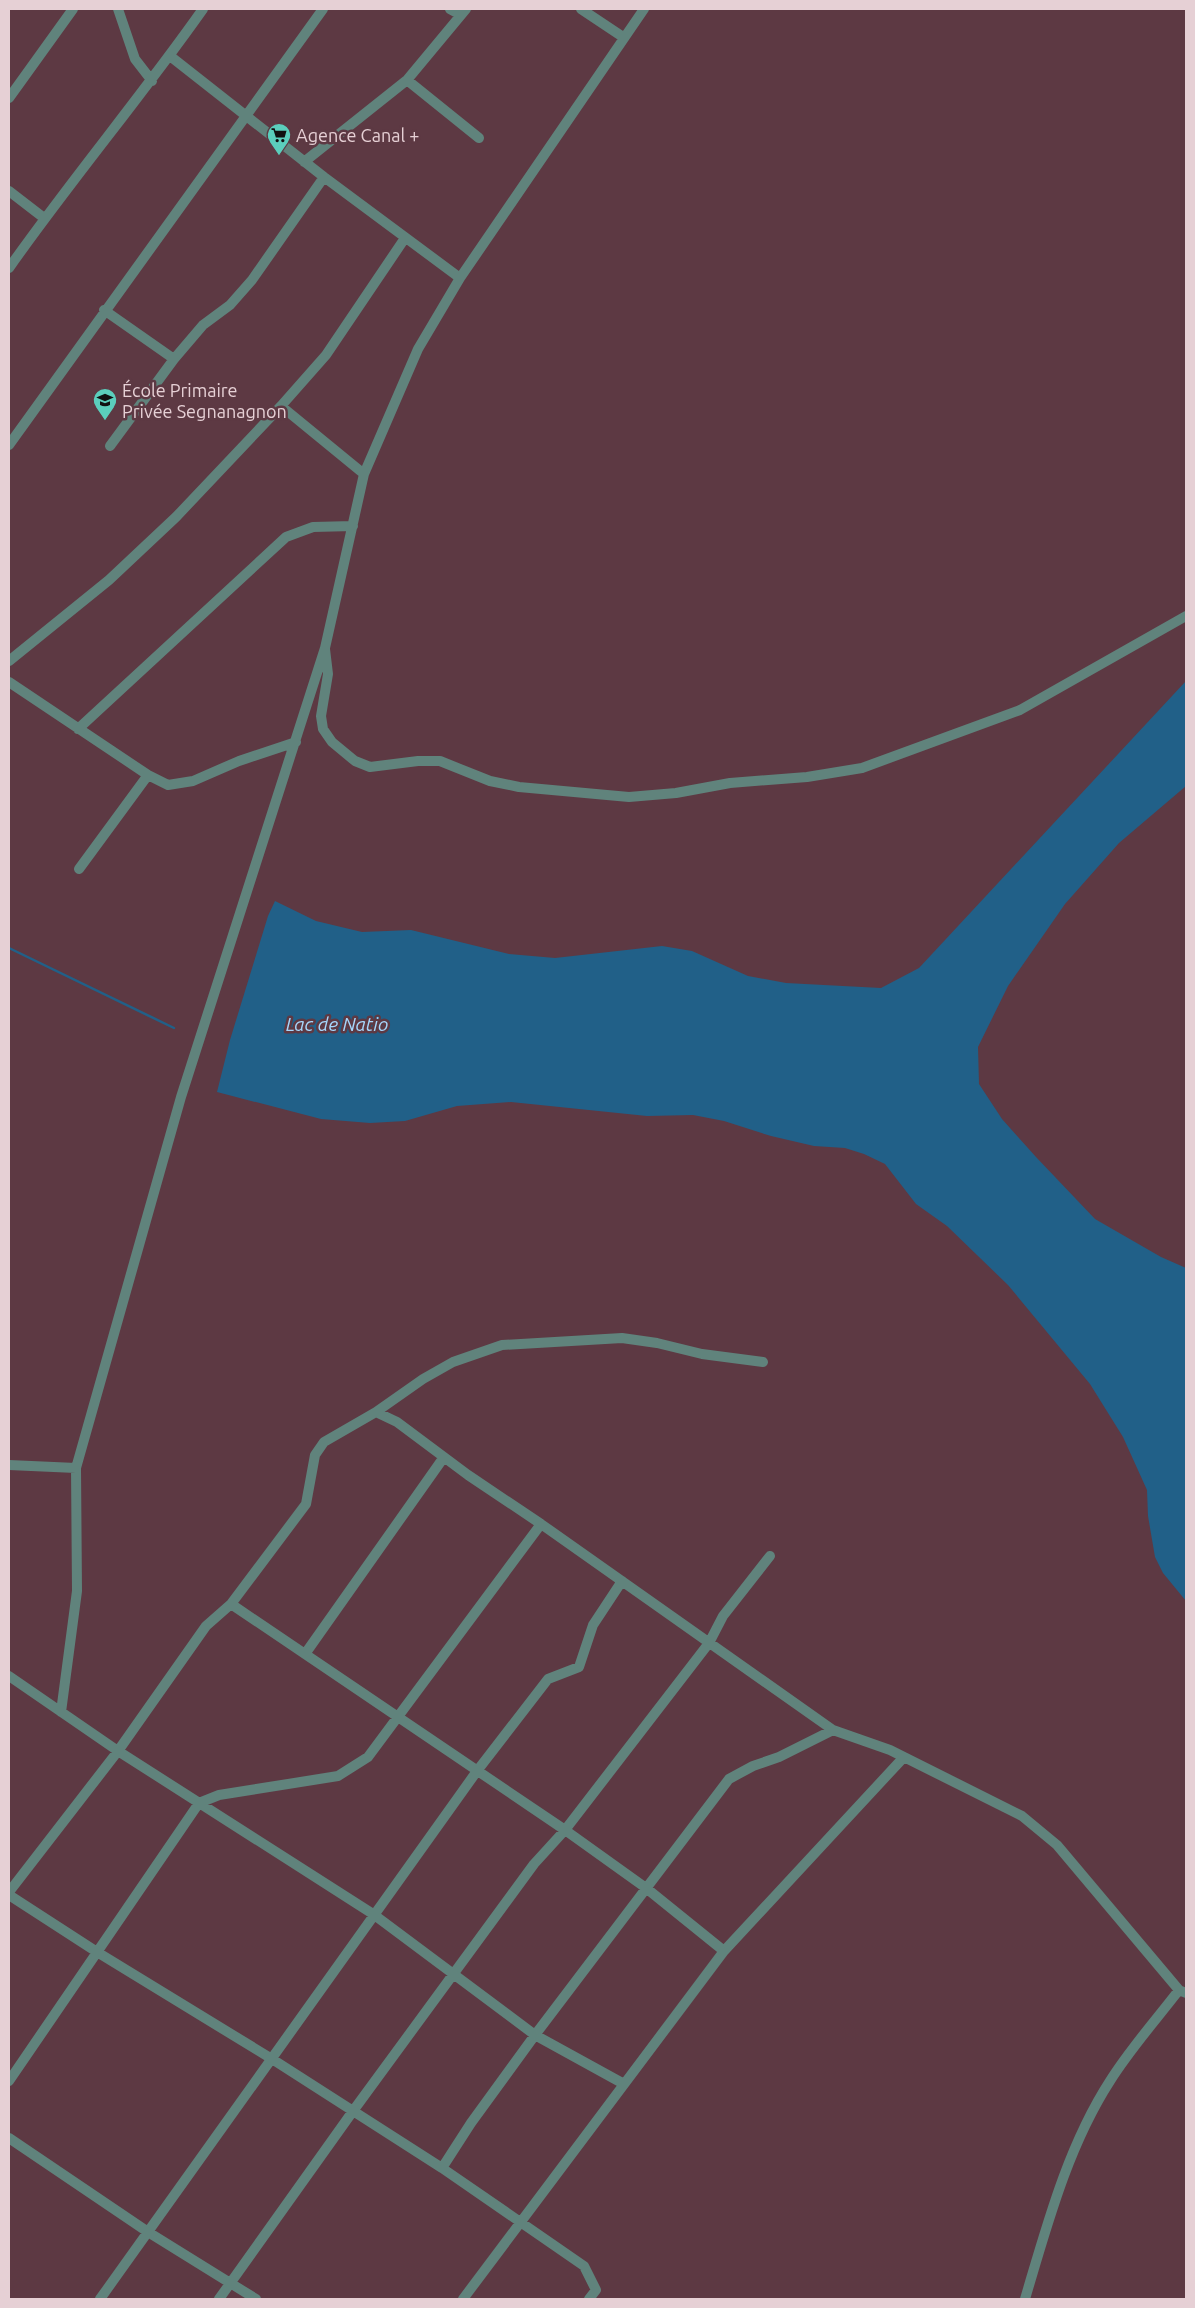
<svg xmlns="http://www.w3.org/2000/svg" width="1195" height="2308" viewBox="0 0 1195 2308" font-family="Ubuntu,sans-serif">
<style>
.water{fill:#216088}
.lines{fill:none;stroke-linecap:round;stroke-linejoin:round}
.stream{stroke:#216088;stroke-width:2.5}
.street{stroke:#60837c;stroke-width:10}
.labels{text-anchor:middle;dominant-baseline:central;stroke-width:5;stroke-linejoin:round;paint-order:stroke}
.poi-label{font-size:18px;fill:#e6d0d5;stroke:#5d3943;text-anchor:start}
.water-label{font-size:19px;font-style:italic;fill:#a6d7fc;stroke:#5d3943}
</style>
<rect width="100%" height="100%" fill="#5d3943"/>
<path class="water" d="M1186 681V786L1119 843 1065 904 1008 986 978 1047 979 1084 1002 1119 1036 1157 1095 1219 1161 1257 1186 1268V1601L1163 1573 1155 1557 1148 1516 1147 1490 1123 1437 1090 1384 1008 1285 947 1226 916 1204 885 1164 864 1154 845 1148 814 1146 771 1136 724 1121 693 1115 647 1116 511 1102 457 1106 405 1121 370 1123 321 1119 217 1092 230 1040 268 916 275 901 316 921 362 932 411 930 509 954 555 958 662 946 692 951 748 976 786 983 881 988 919 968Z"/>
<g class="lines">
<path class="stream" d="M9 948 174 1028"/>
<path class="street" d="M118 9 135 59 152 81
M450 9 461 15
M581 9 623 37
M170 56 324 177 460 278
M407 80 479 138
M9 98 73 9
M304 162 407 80 466 9
M9 191 44 218
M9 268C71 180 141 97 203 9
M104 310 174 359
M281 406 364 474
M9 445 323 9
M110 446 174 359 203 325 230 305 252 280 324 177
M325 649 328 674 321 716 323 729 332 742 355 761 370 767 418 761H440L490 781 519 787 629 797 676 793 730 783 807 777 862 768 1020 710 1186 616
M9 661 109 580 176 517 281 406 326 355 405 238
M9 682 148 775 168 785 193 781 239 761 296 742
M78 729 286 537 313 527 353 526
M79 869 148 775
M376 1412 397 1422 468 1475 541 1524 833 1730 890 1750 1022 1816 1057 1845 1179 1990 1186 1993
M9 1465 76 1468
M231 1604 565 1830 646 1888 724 1951
M305 1654 444 1457
M9 1676 118 1751 373 1914 535 2035 624 2084
M61 1712 77 1591 76 1468 181 1097 325 648 364 474 418 349 460 278 644 9
M9 1892 118 1751 206 1626 231 1604 306 1504 315 1455 324 1442 376 1412 423 1379 453 1362 502 1345 622 1338 657 1343 702 1354 763 1362
M9 1895 97 1952 272 2059 442 2168 584 2266 596 2290 589 2299
M9 2081 199 1803 219 1795 338 1776 368 1757 541 1524
M9 2138 148 2232 256 2299
M442 2168 471 2123 535 2035 729 1779 753 1766 779 1757 833 1730
M100 2299 477 1771 548 1679 579 1667 593 1625 622 1581
M219 2299 353 2111 534 1864 565 1830 709 1643 723 1616 770 1556
M463 2299 724 1951 904 1757
M1025 2299C1047 2225 1068 2146 1110 2081 1130 2049 1156 2020 1179 1990"/>
</g>
<defs>
<g id="supermarket-pin" transform="scale(1.25)"><path d="M0 17L-7.5 6A9.5 9.5 0 1 1 7.5 6Z" fill="#5bcebc" stroke="#5d3943"/><path d="M-6-5.5h2.5l.6 2H6L4.5 2H-2.5L-4.4-4H-6ZM-1.5 3.2a1.3 1.3 0 1 0 .1 0ZM3 3.2a1.3 1.3 0 1 0 .1 0Z" fill="#111"/></g>
<g id="school-pin" transform="scale(1.25)"><path d="M0 17L-7.5 6A9.5 9.5 0 1 1 7.5 6Z" fill="#5bcebc" stroke="#5d3943"/><path d="M0-5L7-2L0 1L-7-2ZM-4 1L0 2.5L4 1V4Q0 6-4 4Z" fill="#111"/></g>
</defs>
<g fill-rule="evenodd">
<use href="#supermarket-pin" x="279" y="135"/>
<use href="#school-pin" x="105" y="400"/>
</g>
<g class="labels">
<g class="poi-label">
<text x="296" y="135">Agence Canal +</text>
<text x="122" y="390">École Primaire<tspan x="122" dy="21">Privée Segnanagnon</tspan></text>
</g>
<g class="water-label">
<text x="337" y="1024">Lac de Natio</text>
</g>
</g>
<rect width="1195" height="2308" fill="none" stroke="#e6d0d5" stroke-width="20"/>
</svg>
